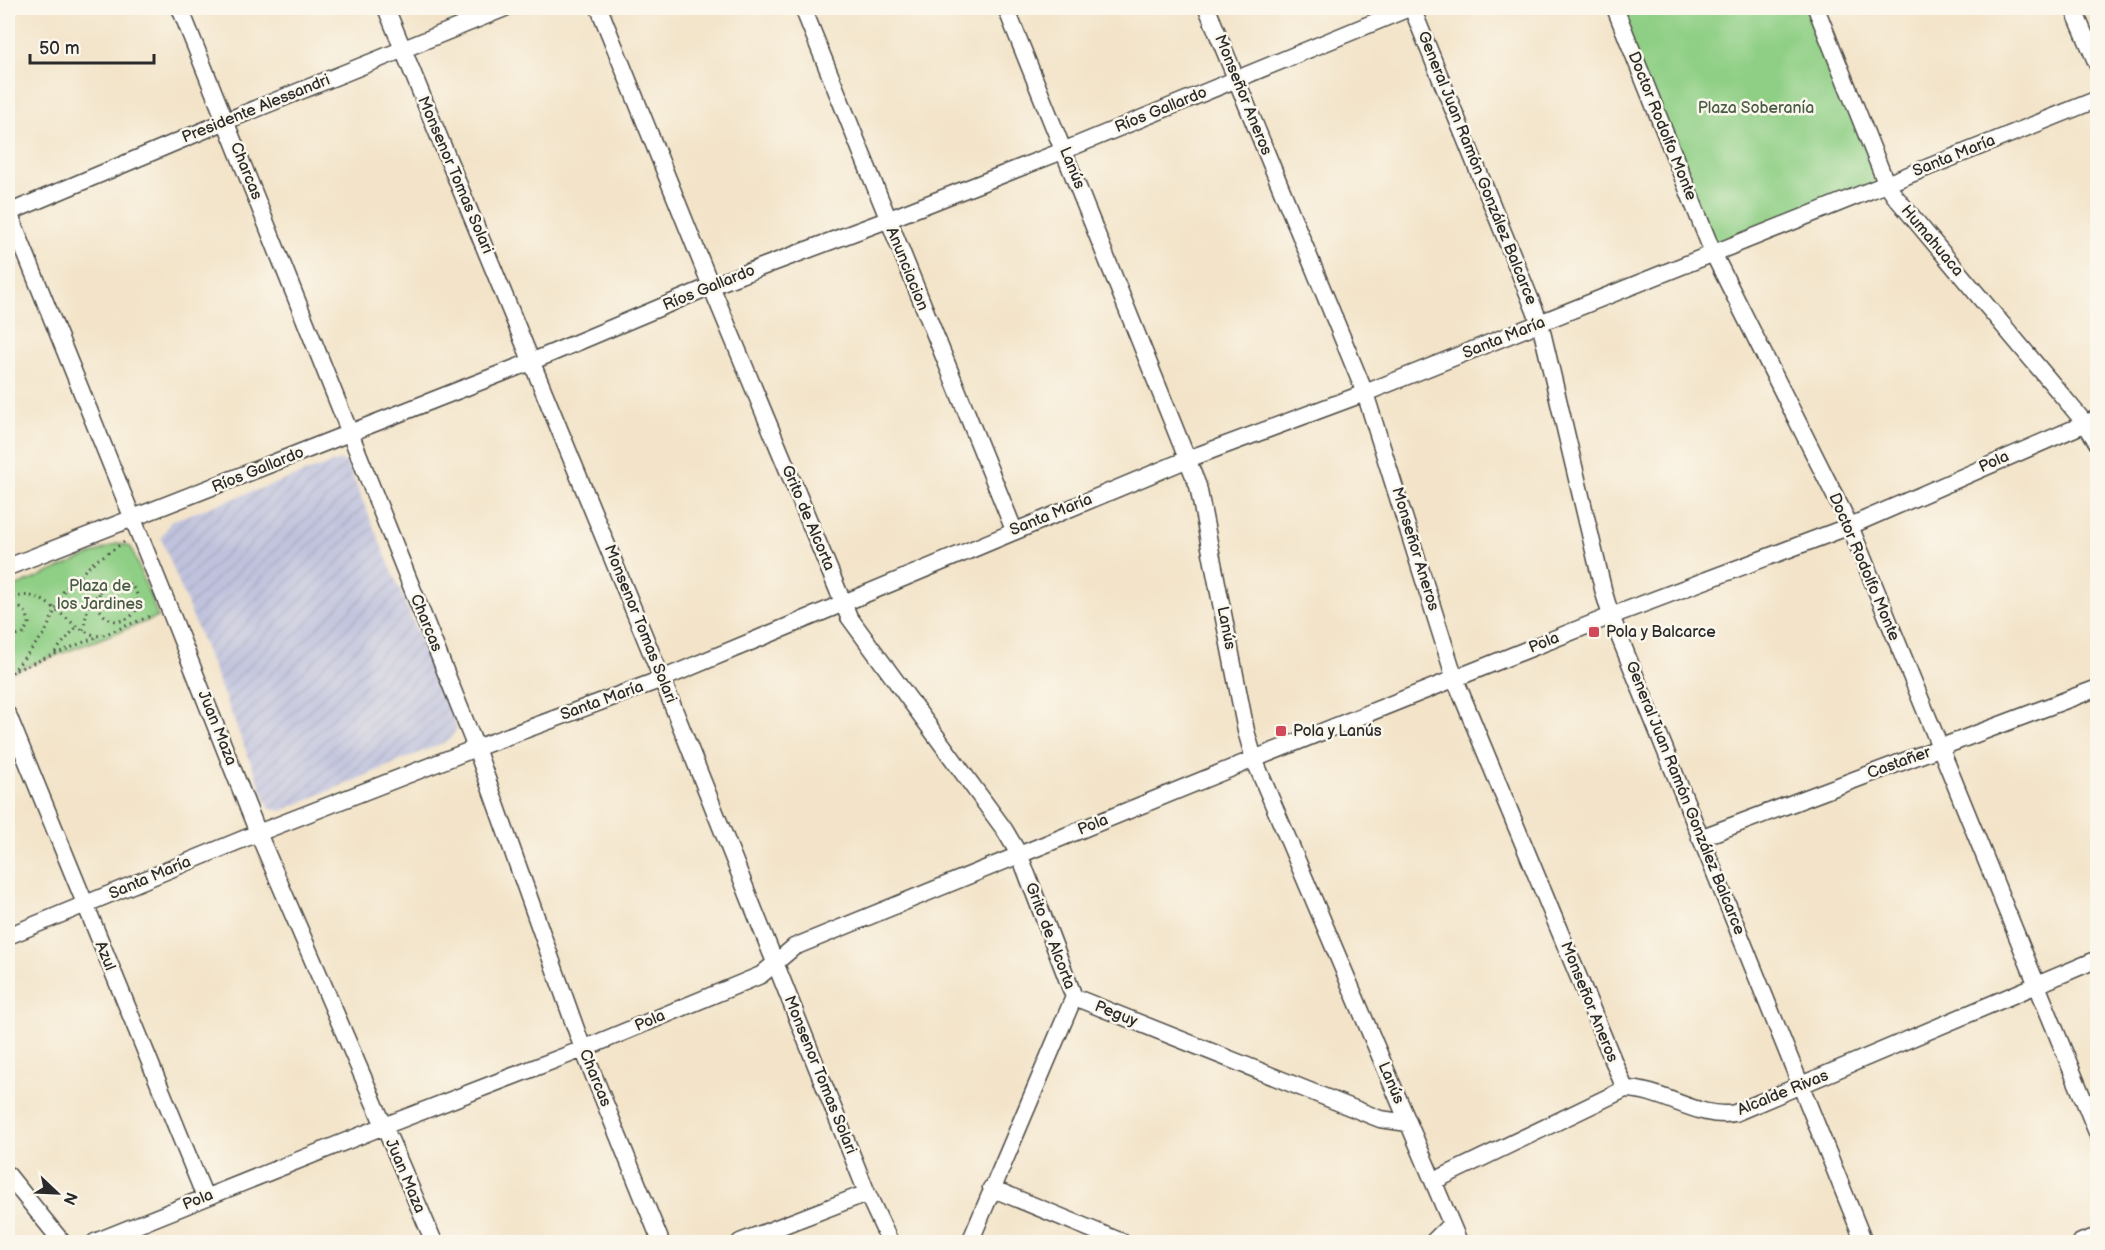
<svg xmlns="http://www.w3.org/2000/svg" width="2105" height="1250" viewBox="0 0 2105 1250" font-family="'Balsamiq Sans',sans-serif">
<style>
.industrial{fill:url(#industrial-furrows)}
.green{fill:#8fcf85;stroke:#5d7d58;stroke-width:1.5}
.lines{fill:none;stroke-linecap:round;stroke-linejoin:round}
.minor-casing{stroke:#494743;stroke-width:19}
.path{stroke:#494743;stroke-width:3;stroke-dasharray:1.5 4.5;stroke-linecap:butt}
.minor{stroke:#fff;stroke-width:16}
.poi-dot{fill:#d1495b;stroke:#fbf7ec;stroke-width:2}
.labels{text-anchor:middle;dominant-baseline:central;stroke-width:5;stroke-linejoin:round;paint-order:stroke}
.street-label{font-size:16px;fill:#2b2b2b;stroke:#fbf7ec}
.park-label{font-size:16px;fill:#495c46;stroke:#fbf7ec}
.poi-label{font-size:16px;fill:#2b2b2b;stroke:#fbf7ec;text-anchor:start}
</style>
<defs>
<pattern id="industrial-furrows" width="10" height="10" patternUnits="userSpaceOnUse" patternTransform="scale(1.5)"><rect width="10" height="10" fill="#c0c2dd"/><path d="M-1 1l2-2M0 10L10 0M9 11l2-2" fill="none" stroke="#a5a7be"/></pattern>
</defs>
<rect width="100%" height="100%" fill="#fbf7ec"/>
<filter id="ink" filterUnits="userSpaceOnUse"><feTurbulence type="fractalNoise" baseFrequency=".0167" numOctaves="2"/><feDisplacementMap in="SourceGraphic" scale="12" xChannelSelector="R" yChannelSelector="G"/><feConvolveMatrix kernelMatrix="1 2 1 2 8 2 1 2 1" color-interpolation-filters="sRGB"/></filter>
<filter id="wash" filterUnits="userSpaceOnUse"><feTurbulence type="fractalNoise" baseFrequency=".008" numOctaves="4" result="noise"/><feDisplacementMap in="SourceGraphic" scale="24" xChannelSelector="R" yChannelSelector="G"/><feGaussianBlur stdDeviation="1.35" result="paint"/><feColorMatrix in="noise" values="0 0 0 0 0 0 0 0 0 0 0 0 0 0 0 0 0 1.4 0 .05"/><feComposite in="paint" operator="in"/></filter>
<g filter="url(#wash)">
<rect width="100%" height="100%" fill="#f3e4c9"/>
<path class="industrial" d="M340 460 347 463 457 727 450 740 281 811 269 808 161 538 171 521Z"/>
<path class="green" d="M1615 8H1816L1886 183 1713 253Z
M118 543 131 547 158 617 10 673 8 665V590Z"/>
</g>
<g filter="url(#ink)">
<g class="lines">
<g class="minor-casing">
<path id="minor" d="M180 8 476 748 583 1049 661 1242
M386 8 662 679 867 1193 890 1242
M599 8 711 286 849 617 1004 829 1020 856 1074 997
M803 8 1014 530
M1006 8 1198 486 1246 731 1254 759 1459 1242
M1207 8 1365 393 1455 679 1625 1089
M1412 8 1540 323 1604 593 1611 616 1864 1242
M1615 8 1713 253 1850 526 2098 1135
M1816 8 1886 183 1894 195 2085 423 2098 444
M2073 8 2098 66
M8 210 169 608 258 833 434 1242
M8 213 226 121 505 8
M8 567 533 361 711 286 887 220 1065 150 1409 8
M8 715 205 1197
M1700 838 2098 688
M8 936 258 833 476 748 662 679 1188 459 1365 393 2098 99
M1074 997 1380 1119 1408 1123
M8 1175 62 1242
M1434 1181 1625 1089C1663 1089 1698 1120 1735 1113L2098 959
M991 1188 1122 1242
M95 1242 384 1126 583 1049 761 975 794 947 1254 759 1611 616 1850 526 2098 418
M740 1242 867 1193
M970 1242 1074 997
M1433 1242 1451 1224
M2081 1242 2098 1236"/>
</g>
<path class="path" d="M98 601a20 20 0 1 1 40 0a20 20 0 1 1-40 0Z
M8 601C44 578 67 634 101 636L153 615
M8 609 20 608 27 614 29 623 23 634 13 637 8 635
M83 630 88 607 100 591
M55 652 77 626
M16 670 99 636
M8 677 45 633 64 590 94 562 126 541"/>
<use href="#minor" class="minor"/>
</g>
</g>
<g class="poi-dot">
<rect x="1588" y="626" width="12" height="12" rx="3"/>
<rect x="1275" y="725" width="12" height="12" rx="3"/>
</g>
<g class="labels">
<g class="street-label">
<text transform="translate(1243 95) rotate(68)">Monseñor Aneros</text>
<text transform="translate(256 109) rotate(-22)">Presidente Alessandri</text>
<text transform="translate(1161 110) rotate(-22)">Ríos Gallardo</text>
<text transform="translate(1662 126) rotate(68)">Doctor Rodolfo Monte</text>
<text transform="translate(1954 156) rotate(-22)">Santa María</text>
<text transform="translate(1072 168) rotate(68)">Lanús</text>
<text transform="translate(1477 168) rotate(68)">General Juan Ramón González Balcarce</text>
<text transform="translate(246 171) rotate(68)">Charcas</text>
<text transform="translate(455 175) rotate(67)">Monsenor Tomas Solari</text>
<text transform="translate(1932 241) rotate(50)">Humahuaca</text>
<text transform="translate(907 269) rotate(68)">Anunciacion</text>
<text transform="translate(709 288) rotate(-22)">Ríos Gallardo</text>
<text transform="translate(1504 338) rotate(-22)">Santa María</text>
<text transform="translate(1994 462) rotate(-24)">Pola</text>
<text transform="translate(258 470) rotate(-22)">Ríos Gallardo</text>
<text transform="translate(1051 515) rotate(-22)">Santa María</text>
<text transform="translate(808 518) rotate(67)">Grito de Alcorta</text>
<text transform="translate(1415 549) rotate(73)">Monseñor Aneros</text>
<text transform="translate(1864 567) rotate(67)">Doctor Rodolfo Monte</text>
<text transform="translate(426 623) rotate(68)">Charcas</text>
<text transform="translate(640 624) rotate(68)">Monsenor Tomas Solari</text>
<text transform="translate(1226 628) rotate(79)">Lanús</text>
<text transform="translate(1544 643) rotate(-22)">Pola</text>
<text transform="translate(602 701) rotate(-20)">Santa María</text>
<text transform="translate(217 728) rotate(68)">Juan Maza</text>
<text transform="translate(1899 763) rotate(-20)">Castañer</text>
<text transform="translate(1685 798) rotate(68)">General Juan Ramón González Balcarce</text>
<text transform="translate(1093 825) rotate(-22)">Pola</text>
<text transform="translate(150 878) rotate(-23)">Santa María</text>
<text transform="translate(1050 936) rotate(69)">Grito de Alcorta</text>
<text transform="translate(105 956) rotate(68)">Azul</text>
<text transform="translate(1589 1002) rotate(68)">Monseñor Aneros</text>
<text transform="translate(1116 1014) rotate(22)">Peguy</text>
<text transform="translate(650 1021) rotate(-23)">Pola</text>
<text transform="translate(820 1075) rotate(68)">Monsenor Tomas Solari</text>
<text transform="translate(595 1078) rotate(68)">Charcas</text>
<text transform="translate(1391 1083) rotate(67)">Lanús</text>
<text transform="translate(1783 1093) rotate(-22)">Alcalde Rivas</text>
<text transform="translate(405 1176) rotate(67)">Juan Maza</text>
<text transform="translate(198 1200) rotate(-22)">Pola</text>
</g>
<g class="park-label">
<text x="1756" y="108">Plaza Soberanía</text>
<text x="100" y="586">Plaza de<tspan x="100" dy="18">los Jardines</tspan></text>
</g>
<g class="poi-label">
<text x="1606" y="632">Pola y Balcarce</text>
<text x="1293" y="731">Pola y Lanús</text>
</g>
</g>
<rect width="2105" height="1250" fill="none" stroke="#fbf7ec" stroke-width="30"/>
<g transform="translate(57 1193) rotate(113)" stroke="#fbf7ec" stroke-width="4.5" paint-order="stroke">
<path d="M0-4.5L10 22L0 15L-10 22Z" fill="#2b2b2b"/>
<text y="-9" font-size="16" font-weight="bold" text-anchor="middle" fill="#2b2b2b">N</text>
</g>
<path d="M30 54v9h124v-9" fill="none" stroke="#2b2b2b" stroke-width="3"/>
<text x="39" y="54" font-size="18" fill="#2b2b2b" stroke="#fbf7ec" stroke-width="4.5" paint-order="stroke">50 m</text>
</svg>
